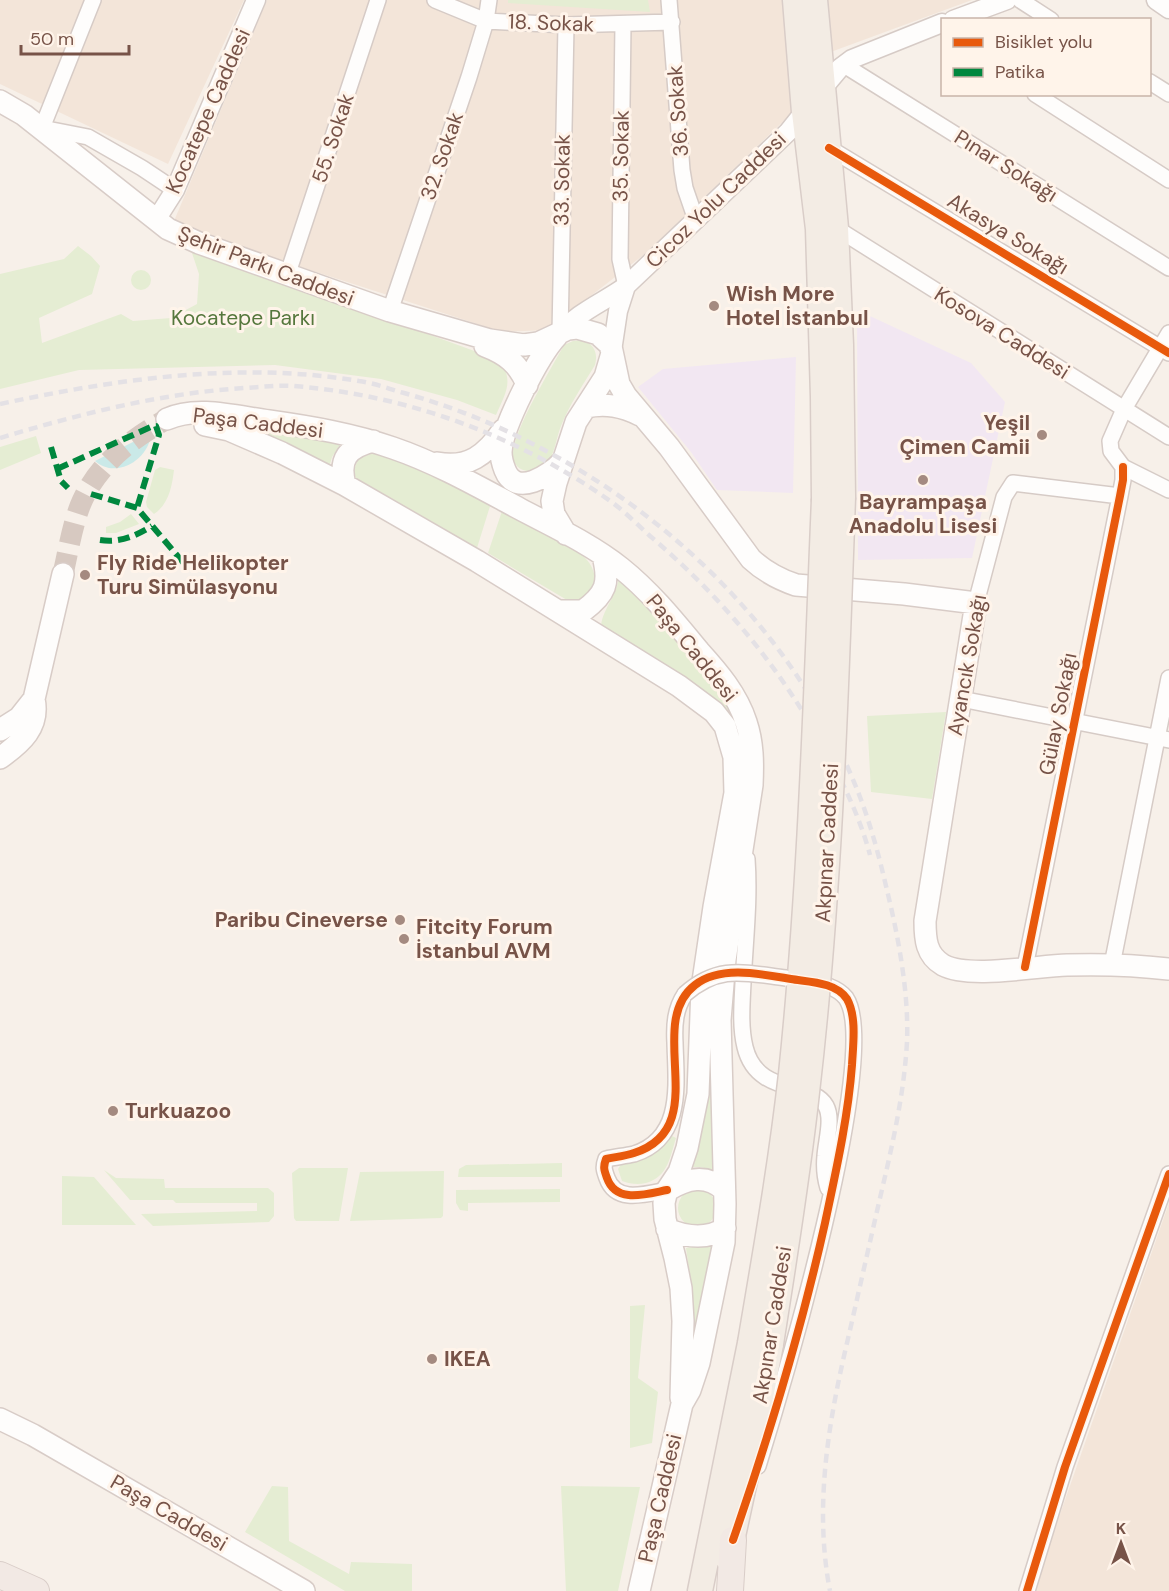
<svg xmlns="http://www.w3.org/2000/svg" width="1169" height="1591" viewBox="0 0 1169 1591" font-family="'DM Sans',sans-serif">
<style>
.residential{fill:#f3e5d9}
.education{fill:#f2e7f2}
.green{fill:#e5edd3}
.water{fill:#cae9e8}
.lines{fill:none;stroke-linecap:round;stroke-linejoin:round}
.secondary-tunnel{stroke:#d7c9c1;stroke-width:21;stroke-dasharray:21 10;stroke-linecap:butt}
.minor-casing{stroke:#d6cbc6;stroke-width:18}
.tertiary-casing{stroke:#d6cbc6;stroke-width:21}
.secondary-casing{stroke:#d8ccc7;stroke-width:24}
.primary-casing{stroke:#d9cdc8;stroke-width:27}
.trunk-casing{stroke:#d9cdc8;stroke-width:28}
.minor{stroke:#fefdfc;stroke-width:15}
.tertiary{stroke:#fefdfc;stroke-width:18}
.secondary{stroke:#fefdfc;stroke-width:21}
.primary{stroke:#f3ece4;stroke-width:24}
.trunk{stroke:#f2e9e4;stroke-width:26}
.rail{stroke:#e4e1e5;stroke-width:4.5;stroke-dasharray:9 6;stroke-linecap:butt}
.minor-bridge-casing{stroke:#d6cbc6;stroke-width:18;stroke-linecap:butt}
.primary-bridge-casing{stroke:#d9cdc8;stroke-width:27;stroke-linecap:butt}
.minor-bridge{stroke:#fefdfc;stroke-width:15}
.primary-bridge{stroke:#f3ece4;stroke-width:24}
.quiet{stroke:#00873e;stroke-width:6;stroke-dasharray:12 6;stroke-linecap:butt}
.cycleway-casing{stroke:#fff4ea;stroke-width:11}
.cycleway{stroke:#e8590c;stroke-width:8}
.poi-dot{fill:#a48a80;stroke:#fff4ea;stroke-width:2}
.labels{text-anchor:middle;dominant-baseline:central;stroke-width:6;stroke-linejoin:round;paint-order:stroke}
.street-label{font-size:21px;fill:#775348;stroke:#fff4ea}
.poi-label{font-size:21px;font-weight:bold;fill:#775348;stroke:#fff4ea;text-anchor:start}
.park-label{font-size:21px;fill:#55773c;stroke:#fff4ea}
</style>
<rect width="100%" height="100%" fill="#f7f0e9"/>
<path class="residential" d="M0 0H244L168 164 0 84Z
M267 0H786L796 109 646 253 547 330 502 332 211 238 174 221Z
M823 0H972L828 53Z
M1169 1203V1591H1036L1050 1543Z"/>
<path class="education" d="M857 310 971 363 1005 402 972 558 858 560Z
M796 357 793 493 717 490 691 452 638 387 663 369Z"/>
<path class="green" d="M508 0H648L650 12 508 3Z
M78 246 91 256 100 266 92 294 39 318 42 343 121 314 133 321 171 318 197 304 199 274 190 247 499 360C515 381 505 394 496 415L457 400 381 379 275 365 79 370 0 389V274L64 259Z
M131 280a10 10 0 1 1 20 0a10 10 0 1 1-20 0Z
M583 340C595 345 598 354 595 365 583 385 569 405 561 426 556 438 555 455 546 465 542 469 535 471 529 471 519 471 512 463 513 453 514 429 551 369 564 345L573 341Z
M250 426 342 442 332 457 329 468Z
M36 436 41 453 0 470V447Z
M372 453C409 458 457 487 491 503L477 548 356 478 353 472 358 459Z
M160 467 174 470C172 486 169 504 154 514L147 507 146 502 155 470Z
M503 508C523 520 573 543 586 559 593 566 598 579 592 589 591 592 586 596 583 599L567 600 488 553Z
M131 514 139 524 116 533H106V527L120 522Z
M619 577 667 624 735 711 746 769 715 700 676 672 601 628C601 611 617 596 619 577Z
M946 712 932 799 871 792 867 716Z
M711 1074 716 1172 701 1167H693L701 1134 709 1075Z
M672 1136 676 1138C670 1157 668 1177 646 1183 638 1185 630 1184 622 1181L618 1169 622 1163C643 1160 657 1152 672 1136Z
M562 1163V1177H458L459 1169 466 1165Z
M299 1168H348L339 1221H296L294 1218 292 1173Z
M104 1170 116 1178 164 1179 165 1188H268L274 1193V1216L269 1222 153 1226 141 1214 257 1211V1203H176L173 1200H130Z
M444 1171 443 1216 441 1218 350 1221 360 1172Z
M62 1176 94 1177 136 1225H62Z
M678 1208a19 19 0 1 1 38 0a19 19 0 1 1-38 0Z
M560 1189V1202L468 1203V1211L460 1210 456 1203V1190Z
M715 1244 690 1355 691 1284 686 1248Z
M645 1305 638 1378 658 1392 652 1443 630 1448V1306Z
M272 1486 288 1487 289 1541 349 1574 351 1562 412 1564V1591H345L245 1532Z
M561 1486 640 1487 618 1591H566Z"/>
<path class="water" d="M151 433C150 459 116 480 95 461Z"/>
<g class="lines">
<path class="secondary-tunnel" d="M63 574C68 552 72 527 80 506 96 466 129 440 167 419"/>
<g class="minor-casing">
<path id="minor" d="M93 0 42 128 88 137 142 168 175 190
M435 0 486 21 566 25 672 22
M669 0 682 170 685 188 696 220
M1020 0 1051 20
M623 24 620 259 626 286
M844 65 1169 268
M1150 82 1169 94
M1035 94 1169 180
M829 148 1169 353
M836 228 1169 437
M287 276 378 0
M390 311 469 77 486 21 489 0
M1169 333 1124 409 1110 441 1111 451 1123 467 1169 490
M560 334 566 25
M976 603 1004 497 1013 483 1120 496
M961 699 1169 740
M747 859C750 900 745 941 743 983 742 1004 740 1027 745 1047 757 1097 813 1081 826 1106 833 1119 826 1141 825 1156 824 1166 825 1178 828 1188
M1112 965 1169 678
M1025 967 1120 496 1123 480V467
M667 1190C646 1194 616 1204 607 1178 604 1170 603 1167 606 1159 615 1157 625 1156 634 1154 684 1138 676 1084 675 1043 674 1025 675 1009 685 994
M758 1466C780 1395 883 1052 846 998 837 987 823 984 810 982
M1027 1591 1065 1467 1169 1174"/>
</g>
<g class="tertiary-casing">
<path id="tertiary" d="M1156 0 1169 9
M953 20 1007 0
M824 87 840 68 852 59 942 23
M156 220 175 190 256 0
M560 334C577 312 604 302 626 286L788 132 804 112
M612 351 618 311 626 286"/>
</g>
<g class="secondary-casing">
<path id="secondary" d="M0 101 24 115 168 229 199 243 390 311 490 340 524 345 538 343 568 329 577 328 598 334 609 344 612 351 619 384 626 396 669 447 751 559C765 572 778 579 796 585L904 594 976 603 925 921C925 939 926 955 943 965 969 979 1036 966 1067 965 1101 964 1135 965 1169 969
M557 336C539 355 502 427 501 452 501 458 503 465 505 470 516 498 550 475 562 462
M485 346C506 354 519 364 527 385
M586 407C606 403 622 406 640 415
M167 419C197 405 238 417 269 421 311 427 353 434 393 448 437 463 479 487 520 509 554 527 591 544 621 568 651 592 675 622 699 651 718 672 737 694 746 722 753 743 753 763 752 785L725 960 720 1020 725 1204 724 1242 699 1363 690 1390 682 1404 639 1591
M205 425 229 430 282 453 345 485 477 561 679 686 714 712 725 726 734 757 735 793 714 907 702 988 698 1094 687 1148 679 1172 667 1190 664 1203 665 1219 675 1258 681 1288 683 1321 681 1398
M437 463C468 469 486 455 503 430
M345 485C338 458 348 448 373 441
M566 534 554 514 552 501 556 483 576 422 605 377 612 353
M558 611H583C606 594 610 583 603 556
M0 730 19 718 34 699
M0 758C21 743 40 727 34 699L63 574
M668 1190C686 1179 706 1173 724 1190
M667 1229C686 1237 707 1240 725 1228
M0 1419 33 1435 304 1591"/>
</g>
<g class="primary-casing">
<path id="primary" d="M795 0 804 112 818 229 823 397 824 499
M815 0 836 228 841 345 843 497
M728 1559 748 1467 771 1344
M700 1591 750 1343"/>
</g>
<g class="trunk-casing">
<path id="trunk" d="M0 1575 36 1591
M730 1591 733 1540"/>
</g>
<use href="#minor" class="minor"/>
<use href="#tertiary" class="tertiary"/>
<use href="#secondary" class="secondary"/>
<use href="#primary" class="primary"/>
<use href="#trunk" class="trunk"/>
<path class="rail" d="M0 404C117 379 240 361 359 381 374 383 389 389 404 393 446 405 486 420 525 440 674 514 800 640 860 797 871 826 879 856 886 886 898 935 909 992 907 1042 904 1095 892 1147 880 1198 869 1246 858 1295 847 1343 828 1424 814 1508 830 1591
M0 438C80 414 161 393 245 388 262 387 278 385 294 386 408 395 521 437 613 503 626 513 638 525 650 536 711 588 764 648 806 717 831 758 858 809 870 855"/>
<g class="minor-bridge-casing">
<path id="minor-bridge" d="M685 994C719 964 745 973 786 978"/>
</g>
<g class="primary-bridge-casing">
<path id="primary-bridge" d="M750 1343C765 1254 781 1164 791 1074 811 883 816 691 824 499
M771 1344C784 1260 798 1176 807 1092 830 895 836 695 843 497"/>
</g>
<use href="#minor-bridge" class="minor-bridge"/>
<use href="#primary-bridge" class="primary-bridge"/>
<path class="quiet" d="M51 447 61 481 68 488
M57 469 153 426H156L159 435 137 508
M91 494 137 508 186 566
M100 540C120 543 135 536 152 526"/>
<g class="cycleway-casing">
<path id="cycleway" d="M829 148 1169 353
M1025 967 1120 496 1123 480V467
M667 1190C646 1194 616 1204 607 1178 604 1170 603 1167 606 1159 615 1157 625 1156 634 1153 715 1127 643 1025 695 985 721 965 761 974 791 979 809 982 836 982 847 999 857 1017 853 1045 852 1065 848 1118 836 1171 825 1223 801 1331 769 1436 733 1540
M1027 1591 1065 1467 1169 1174"/>
</g>
<use href="#cycleway" class="cycleway"/>
</g>
<g class="poi-dot">
<circle cx="714" cy="306" r="6"/>
<circle cx="1042" cy="435" r="6"/>
<circle cx="923" cy="480" r="6"/>
<circle cx="85" cy="575" r="6"/>
<circle cx="400" cy="920" r="6"/>
<circle cx="404" cy="939" r="6"/>
<circle cx="113" cy="1111" r="6"/>
<circle cx="432" cy="1359" r="6"/>
</g>
<g class="labels">
<g class="street-label">
<text transform="translate(551 23) rotate(2)">18. Sokak</text>
<text transform="translate(208 111) rotate(-66)">Kocatepe Caddesi</text>
<text transform="translate(678 111) rotate(-94)">36. Sokak</text>
<text transform="translate(333 138) rotate(-72)">55. Sokak</text>
<text transform="translate(442 156) rotate(-71)">32. Sokak</text>
<text transform="translate(621 156) rotate(-89)">35. Sokak</text>
<text transform="translate(1006 166) rotate(32)">Pınar Sokağı</text>
<text transform="translate(562 180) rotate(-89)">33. Sokak</text>
<text transform="translate(716 200) rotate(-44)">Cicoz Yolu Caddesi</text>
<text transform="translate(1008 234) rotate(31)">Akasya Sokağı</text>
<text transform="translate(266 266) rotate(21)">Şehir Parkı Caddesi</text>
<text transform="translate(1002 333) rotate(32)">Kosova Caddesi</text>
<text transform="translate(258 423) rotate(7)">Paşa Caddesi</text>
<text transform="translate(692 648) rotate(51)">Paşa Caddesi</text>
<text transform="translate(967 665) rotate(-80)">Ayancık Sokağı</text>
<text transform="translate(1058 714) rotate(-79)">Gülay Sokağı</text>
<text transform="translate(827 843) rotate(-87)">Akpınar Caddesi</text>
<text transform="translate(772 1325) rotate(-81)">Akpınar Caddesi</text>
<text transform="translate(660 1498) rotate(-77)">Paşa Caddesi</text>
<text transform="translate(169 1513) rotate(30)">Paşa Caddesi</text>
</g>
<g class="poi-label">
<text x="726" y="294">Wish More<tspan x="726" dy="24">Hotel İstanbul</tspan></text>
<text x="1030" y="423" text-anchor="end">Yeşil<tspan x="1030" dy="24">Çimen Camii</tspan></text>
<text x="923" y="502" text-anchor="middle">Bayrampaşa<tspan x="923" dy="24">Anadolu Lisesi</tspan></text>
<text x="97" y="563">Fly Ride Helikopter<tspan x="97" dy="24">Turu Simülasyonu</tspan></text>
<text x="388" y="920" text-anchor="end">Paribu Cineverse</text>
<text x="416" y="927">Fitcity Forum<tspan x="416" dy="24">İstanbul AVM</tspan></text>
<text x="125" y="1111">Turkuazoo</text>
<text x="444" y="1359">IKEA</text>
</g>
<g class="park-label">
<text x="243" y="318">Kocatepe Parkı</text>
</g>
</g>
<rect x="941" y="18" width="210" height="78" fill="#fff4ea" stroke="#c9b4a9" stroke-width="1.5"/>
<rect x="953" y="38" width="30" height="9" fill="#e8590c" stroke="#c9b4a9" stroke-width="1.5"/>
<text x="995" y="48" font-size="18" fill="#775348">Bisiklet yolu</text>
<rect x="953" y="68" width="30" height="9" fill="#00873e" stroke="#c9b4a9" stroke-width="1.5"/>
<text x="995" y="78" font-size="18" fill="#775348">Patika</text>
<g transform="translate(1121 1543)" stroke="#fff4ea" stroke-width="4.5" paint-order="stroke">
<path d="M0-4.5L10 22L0 15L-10 22Z" fill="#775348"/>
<text y="-9" font-size="16" font-weight="bold" text-anchor="middle" fill="#775348">K</text>
</g>
<path d="M21 45v9h108v-9" fill="none" stroke="#775348" stroke-width="3"/>
<text x="30" y="45" font-size="18" fill="#775348" stroke="#fff4ea" stroke-width="4.5" paint-order="stroke">50 m</text>
</svg>
